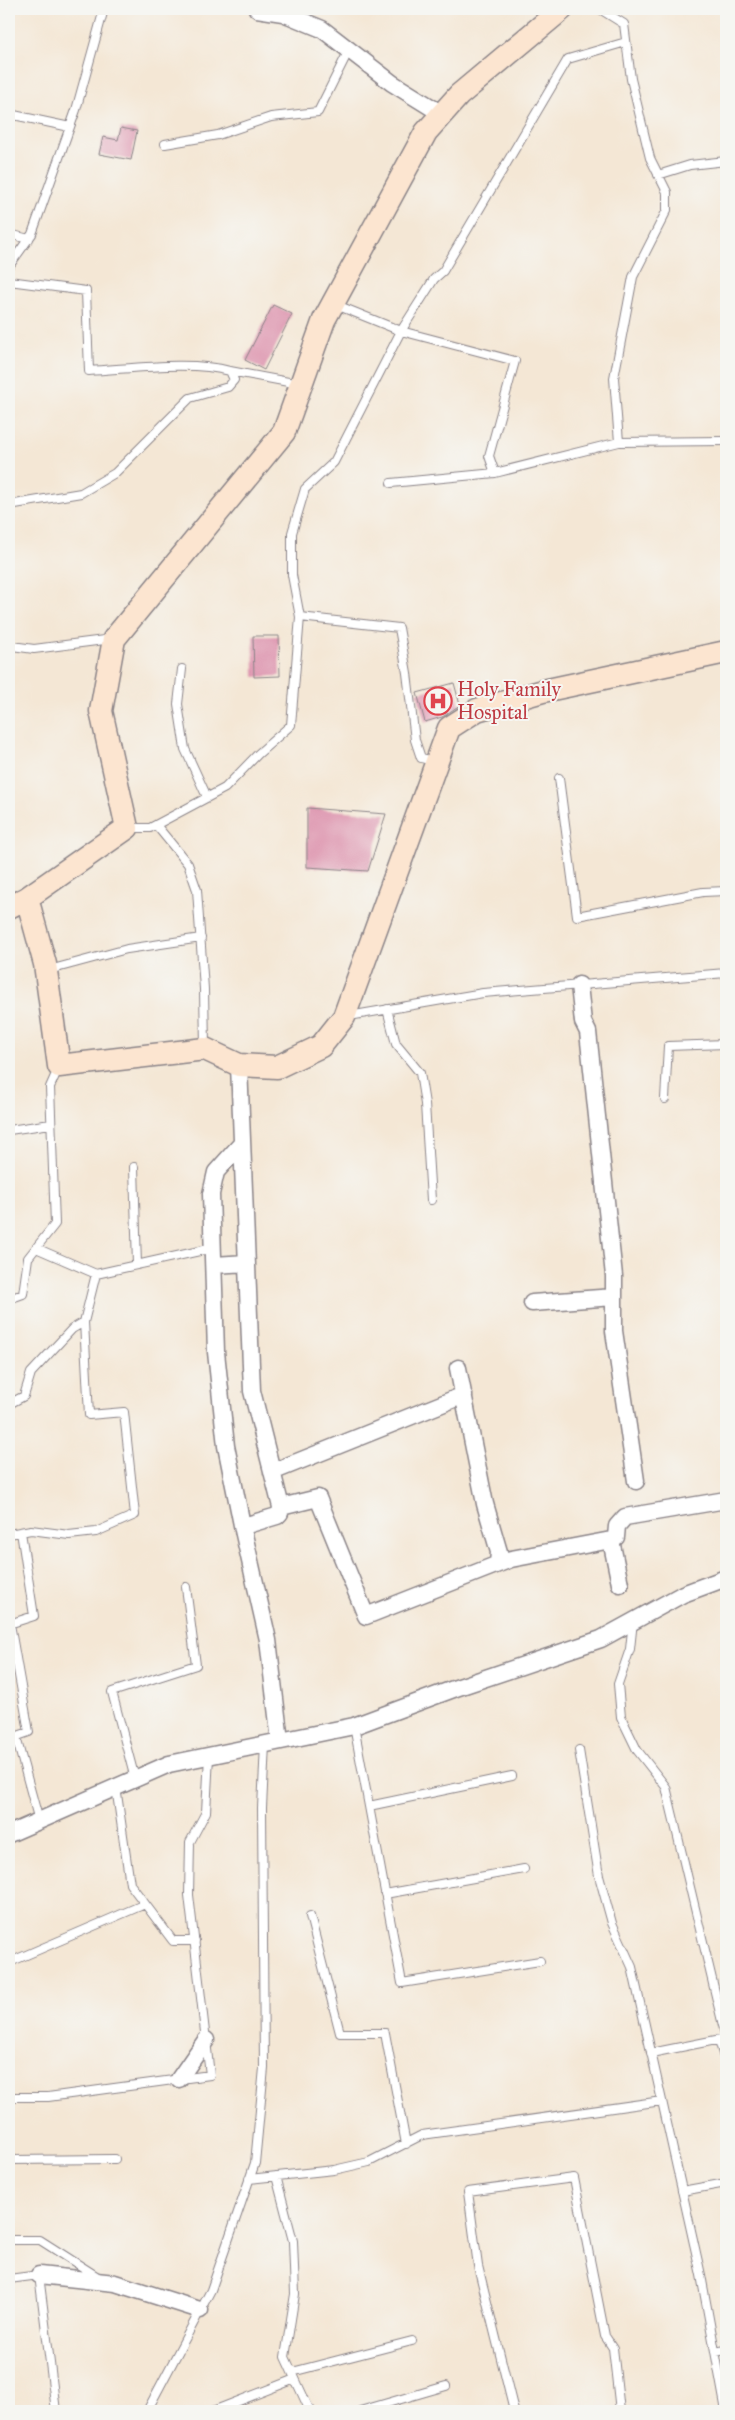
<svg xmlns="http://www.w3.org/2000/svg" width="735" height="2420" viewBox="0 0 735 2420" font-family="'IM FELL Great Primer',serif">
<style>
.building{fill:#db8ca9}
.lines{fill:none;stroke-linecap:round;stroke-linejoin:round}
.lane-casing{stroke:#8b8488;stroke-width:10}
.street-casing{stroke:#8b8488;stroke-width:19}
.secondary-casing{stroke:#8b8488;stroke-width:25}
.lane{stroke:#fff;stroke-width:8}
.street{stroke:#fff;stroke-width:16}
.secondary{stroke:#fce5d0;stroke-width:22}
.labels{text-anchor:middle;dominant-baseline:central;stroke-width:4;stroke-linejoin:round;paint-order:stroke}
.health-label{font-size:20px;fill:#be3a42;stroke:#f6f6f2;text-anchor:start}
</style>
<rect width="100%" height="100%" fill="#f6f6f2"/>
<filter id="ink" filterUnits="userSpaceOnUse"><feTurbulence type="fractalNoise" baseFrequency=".02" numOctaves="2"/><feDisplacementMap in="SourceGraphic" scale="10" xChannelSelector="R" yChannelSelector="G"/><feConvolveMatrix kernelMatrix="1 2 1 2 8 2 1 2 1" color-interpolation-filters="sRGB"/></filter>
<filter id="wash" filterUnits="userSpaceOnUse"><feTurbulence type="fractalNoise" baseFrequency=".0096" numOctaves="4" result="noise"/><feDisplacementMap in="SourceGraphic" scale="20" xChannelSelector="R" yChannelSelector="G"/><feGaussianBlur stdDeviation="1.12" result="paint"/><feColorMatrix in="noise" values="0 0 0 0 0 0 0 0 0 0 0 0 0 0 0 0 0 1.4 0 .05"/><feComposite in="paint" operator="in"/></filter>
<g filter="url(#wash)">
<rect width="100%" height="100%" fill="#f4e7d5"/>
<g id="blocks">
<path class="building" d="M121 128 137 131 131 160 99 154 103 137 118 140Z
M273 305 292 314 264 370 245 360Z
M253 636H279L280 676 254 677Z
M454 683 460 705 442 717 425 722 417 693Z
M307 808 386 814 368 871 307 867Z"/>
</g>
</g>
<g filter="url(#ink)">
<use href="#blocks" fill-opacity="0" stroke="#8b8488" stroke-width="1"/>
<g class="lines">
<g class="lane-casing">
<path id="lane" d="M600 9 624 24 631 79 650 158 667 192V210L633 277 614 378 619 442
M9 114 70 127
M165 144 218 135 271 117 318 112 349 50
M658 175 690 165 726 161
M9 234 29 239
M9 266 32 234 76 110 104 9
M9 281 86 291 89 371C130 369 191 360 230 371L234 380 228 387 190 398 115 473 81 493 9 505
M334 304 401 331 515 361 489 456 495 473
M230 371 299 384
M391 483 495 473 619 442 726 441
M300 617 292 575V533L305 489 334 462 401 331 434 279 443 271 568 59 626 42
M9 641 12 646 34 649 112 639
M182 669 178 704 185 749 207 797
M559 778 577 916 703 892 726 891
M156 825 188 864 197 890 204 989 205 1047
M129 828H150L225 788 258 754 291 725 300 617 399 628 407 673 415 740 421 758 434 761
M49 970 127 949 201 938
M387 1009 396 1044 420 1073 425 1104 431 1200
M349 1016 483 993 726 973
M665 1099 668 1046 726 1044
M9 1130 51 1124
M134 1167 137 1265
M36 1248 96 1274 204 1250
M9 1299 23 1294 28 1258 55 1224 50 1087 58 1069
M9 1404 24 1396 31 1373 72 1329 84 1322
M9 1534 31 1530 69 1535 96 1532 135 1515 124 1412 89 1415 84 1322 96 1274
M633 1621 630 1649 618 1684 621 1717 637 1750 666 1787 726 2038
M9 1624 34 1616 21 1532
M354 1726 402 1983 540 1961
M16 1737 39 1821
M9 1739 29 1732 10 1624
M579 1750 599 1876 612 1923 632 1967 701 2275 726 2411
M135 1779 112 1692 196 1665 186 1587
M116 1787 130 1884 173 1941H195
M369 1806 512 1776
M385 1894 524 1869
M310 1916 340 2033H385L406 2144
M10 1962 145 1904
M719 2040 726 2064
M651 2053 726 2038
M9 2097H48L210 2075 189 1895 190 1842 206 1812 209 1756
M9 2160 115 2159
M276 2176 293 2241 295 2294 285 2357 310 2411
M249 2179 334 2170 369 2162 422 2135 662 2101
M682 2191 726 2183
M9 2240H40L98 2277
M9 2279 39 2275 56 2411
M715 2352 726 2350
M292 2372 412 2341
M147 2411 211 2290 255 2163 264 2068 262 1808 265 1744
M213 2411 295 2379
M360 2411 446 2386
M514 2411 478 2266 468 2192 574 2178 605 2336 613 2348 620 2411"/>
</g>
<g class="street-casing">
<path id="street" d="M257 9 283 13 322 29 392 83 442 114
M579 985 583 1022 588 1032 614 1276V1331L636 1481
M239 1065 252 1391 281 1507 280 1513 277 1516 247 1525 243 1530 268 1640 280 1741
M242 1143 216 1172 211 1194 216 1352 226 1446 243 1530
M214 1265 247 1263
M532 1303 614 1297
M458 1368 485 1504 499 1552 498 1564
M272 1472 464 1395
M281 1507 318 1498 366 1616 511 1559 611 1540
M620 1584 611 1540 616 1537 617 1526 625 1517 726 1500
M9 1834 169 1764 354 1726 456 1688 601 1639 683 1594 726 1578
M179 2079 206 2040
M39 2275 115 2283 200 2310"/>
</g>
<g class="secondary-casing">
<path id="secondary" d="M27 898 45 964 59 1066 205 1049 239 1065 277 1067 321 1046 344 1017 449 728 477 710 543 691 726 652
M9 907 27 898 127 828 101 711 114 639 284 432 324 320 426 132 459 95 562 9"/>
</g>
<use href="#lane" class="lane"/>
<use href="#street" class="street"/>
<use href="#secondary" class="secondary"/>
</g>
</g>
<defs>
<g id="hospital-ring" transform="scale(1.4375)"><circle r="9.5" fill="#f6f6f2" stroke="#e0444e" stroke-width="1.5"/><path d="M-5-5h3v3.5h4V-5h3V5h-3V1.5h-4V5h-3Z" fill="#e0444e"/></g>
</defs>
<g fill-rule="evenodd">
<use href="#hospital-ring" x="438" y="701"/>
</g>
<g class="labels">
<g class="health-label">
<text x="457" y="689">Holy Family<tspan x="457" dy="23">Hospital</tspan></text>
</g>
</g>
<rect width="735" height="2420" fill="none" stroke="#f6f6f2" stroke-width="30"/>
</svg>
